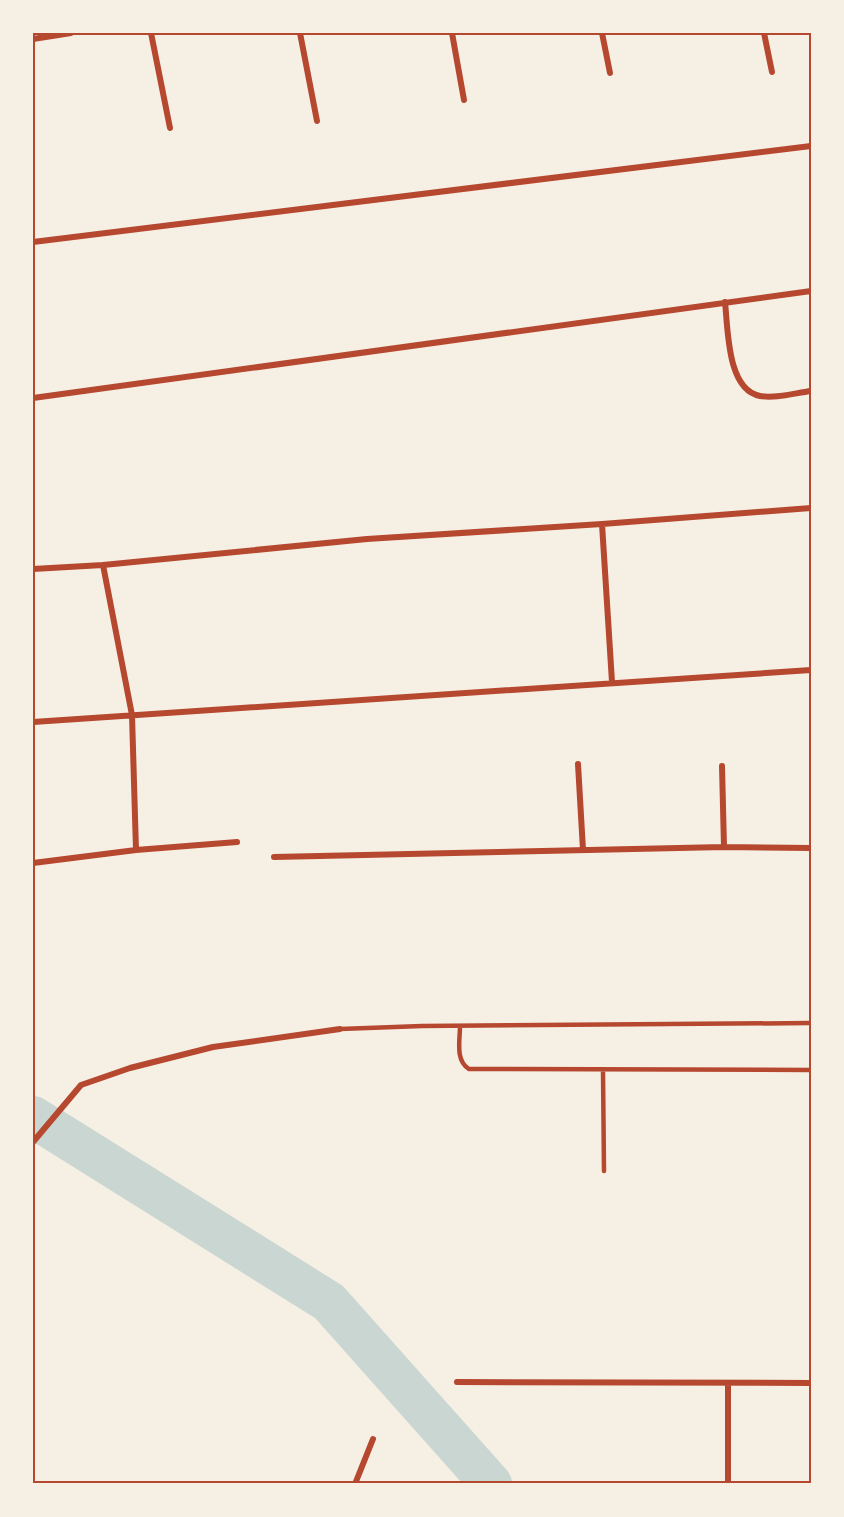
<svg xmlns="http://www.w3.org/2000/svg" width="844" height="1517" viewBox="0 0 844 1517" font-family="'DejaVu Sans',sans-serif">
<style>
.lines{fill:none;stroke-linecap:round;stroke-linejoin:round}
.river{stroke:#c9d6d2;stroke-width:42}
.service{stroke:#b5482f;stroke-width:4.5}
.minor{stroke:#b5482f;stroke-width:6}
.neatline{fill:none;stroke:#b5482f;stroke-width:2}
</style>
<rect width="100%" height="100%" fill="#f6efe4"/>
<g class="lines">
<path class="river" d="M33 1117 329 1302 491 1484"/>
<path class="service" d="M460 1026C460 1040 455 1061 469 1069L811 1070
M340 1029 422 1026 811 1023
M603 1071 604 1171"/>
<path class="minor" d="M151 33 170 128
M300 33 317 121
M452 33 464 100
M602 33 610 73
M764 33 772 72
M33 39 71 33
M33 242 811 146
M725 302C728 329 727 390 760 396 775 399 795 393 811 391
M33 398 811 291
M602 524 612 682
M103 565 132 715 136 850
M33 569 103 565 367 539 602 524 811 508
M33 722 811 670
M578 764 583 850
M722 766 724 847
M274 857 724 847 811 848
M33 863 136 850 237 842
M33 1142 81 1085 130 1068 213 1047 340 1029
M457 1382 811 1383
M355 1484 373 1439
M728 1484V1383"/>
</g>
<rect width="844" height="1517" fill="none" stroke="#f6efe4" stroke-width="69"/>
<rect x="34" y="34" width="776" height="1448" class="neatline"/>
</svg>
